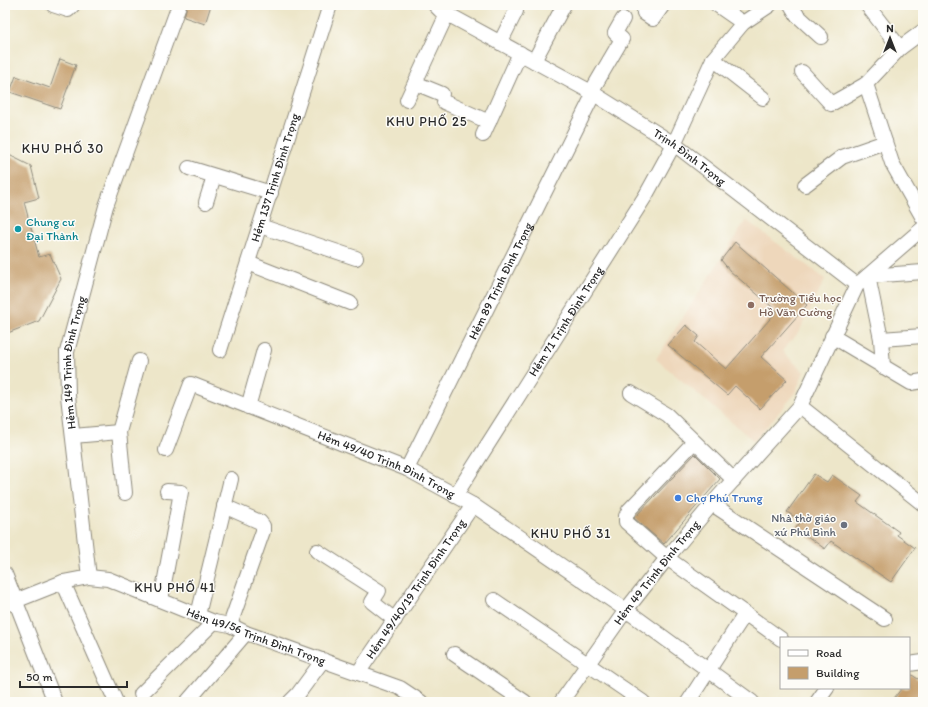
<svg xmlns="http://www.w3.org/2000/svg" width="928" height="707" viewBox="0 0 928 707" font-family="Itim,sans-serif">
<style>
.built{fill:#eed7bb}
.building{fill:#c59e6c}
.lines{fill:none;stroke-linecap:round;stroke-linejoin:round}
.minor-casing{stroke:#8c887a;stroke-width:16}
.minor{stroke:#fff;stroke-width:14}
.culture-dot{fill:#0f9aa8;stroke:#fdfcf7;stroke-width:1.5}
.education-dot{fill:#8d6e63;stroke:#fdfcf7;stroke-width:1.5}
.shop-dot{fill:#3f7fe0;stroke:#fdfcf7;stroke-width:1.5}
.worship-dot{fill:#6b7280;stroke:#fdfcf7;stroke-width:1.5}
.labels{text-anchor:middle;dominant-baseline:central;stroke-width:3;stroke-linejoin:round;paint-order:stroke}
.street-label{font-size:12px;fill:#2b2b2b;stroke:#fdfcf7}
.culture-label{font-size:12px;fill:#0d838f;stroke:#fdfcf7;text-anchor:start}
.education-label{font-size:12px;fill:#785e54;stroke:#fdfcf7;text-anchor:start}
.shop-label{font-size:12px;fill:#366cbe;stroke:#fdfcf7;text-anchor:start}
.worship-label{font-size:12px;fill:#5b616d;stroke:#fdfcf7;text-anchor:end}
.neighbourhood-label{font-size:13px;letter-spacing:1px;fill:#2b2b2b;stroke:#fdfcf7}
</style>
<rect width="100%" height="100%" fill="#fdfcf7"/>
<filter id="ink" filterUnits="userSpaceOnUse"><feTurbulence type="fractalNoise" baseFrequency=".025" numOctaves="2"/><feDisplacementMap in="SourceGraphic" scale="8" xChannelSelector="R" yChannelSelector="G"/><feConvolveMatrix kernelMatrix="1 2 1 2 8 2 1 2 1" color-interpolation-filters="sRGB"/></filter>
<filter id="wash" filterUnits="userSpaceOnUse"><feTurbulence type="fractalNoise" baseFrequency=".012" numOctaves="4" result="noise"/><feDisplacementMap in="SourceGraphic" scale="16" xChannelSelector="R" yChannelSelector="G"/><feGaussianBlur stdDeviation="0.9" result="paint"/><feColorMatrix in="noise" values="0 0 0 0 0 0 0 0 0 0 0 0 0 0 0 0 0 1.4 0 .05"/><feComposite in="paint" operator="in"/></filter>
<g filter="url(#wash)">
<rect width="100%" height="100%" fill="#ede6c9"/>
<path class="built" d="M746 220 825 279 799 332 782 351 804 372 794 395 754 441 656 359Z"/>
<g id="blocks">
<path class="building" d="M187 5H211L205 24 184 17Z
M60 59 76 65 60 109 10 92 16 76 50 88Z
M5 153 31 166 39 198 24 202 39 257 50 254 61 279 39 321 5 334Z
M735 242 807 305 761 357 787 380 760 409 735 386 727 395 668 345 686 325 699 336 695 342 726 369 777 311 730 271 721 260Z
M695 454 720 479 664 544 634 518Z
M814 474 827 482 832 475 862 496 857 502 899 532 897 535 915 548 891 582 831 541 825 549 796 528 801 521 787 512Z
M909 673 918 679 923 678V702H891L902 688H909Z"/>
</g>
</g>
<g filter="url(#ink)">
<use href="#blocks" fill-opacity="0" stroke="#8c887a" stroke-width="1"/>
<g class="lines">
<g class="minor-casing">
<g id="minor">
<path d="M53 5 68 10 73 5"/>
<path id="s1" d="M435 5 440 10 591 92 674 144 857 285 923 228"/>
<path d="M717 5 743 23"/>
<path d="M791 5 797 15 821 37"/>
<path d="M867 5 900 48"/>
<path d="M644 13 653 19 663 5"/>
<path d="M500 43 516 11"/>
<path d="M713 59 763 98"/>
<path d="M534 61 564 5"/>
<path d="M802 72 831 104 866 84 900 48 923 31"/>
<path d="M415 83 442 94"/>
<path d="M866 84 892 163 923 218"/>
<path d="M591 92 622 39 615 33 623 19"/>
<path d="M407 100 447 14"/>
<path d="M444 102 489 122"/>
<path d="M483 135 520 53"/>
<path d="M189 168 271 193"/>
<path d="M805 185 842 157 885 142"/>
<path d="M206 202 214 176"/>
<path d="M260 226 356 258"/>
<path d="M248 263 350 303"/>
<path d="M868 276 881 339 883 367"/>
<path d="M868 276 923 272"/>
<path d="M832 336 911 383 923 381"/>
<path d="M881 339 923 336"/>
<path id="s2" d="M220 350 330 5"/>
<path d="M631 393 667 415 734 480"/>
<path d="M800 406 923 504"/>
<path d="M248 407 264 350"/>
<path d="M73 436 119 432"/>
<path d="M694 442 629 510 626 516V522L667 558 781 639"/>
<path id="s3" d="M166 450 191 384 407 469 473 505 626 610 752 702"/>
<path id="s4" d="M407 469 594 93"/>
<path d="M125 493 119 432 139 361"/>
<path id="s5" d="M455 496 646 195 674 144 713 59 743 23 770 5"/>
<path d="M712 504 885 619"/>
<path d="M224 506 260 522 263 526V531L230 625"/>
<path d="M317 551 379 591 372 602 395 620"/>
<path d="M5 574 55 702"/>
<path id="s6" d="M89 577 108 579 214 622 230 625 246 633 400 688 421 702"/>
<path d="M161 600 181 492 167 491"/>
<path d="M494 600 643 702"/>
<path d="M5 605 63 582"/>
<path d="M198 615 231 479"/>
<path d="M454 654 525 702"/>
<path d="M909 664 923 662"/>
<path id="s7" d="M358 673 473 505"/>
<path d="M141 694 214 622"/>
<path id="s8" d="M116 702 63 582 89 577 68 396 67 352 106 206 179 5"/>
<path d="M187 702 246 633"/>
<path d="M290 702 298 694 323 660"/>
<path id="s9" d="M561 702 626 610 667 558 712 504 800 406 857 285"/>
<path d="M688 702 745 614"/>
<path d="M817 702 827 688"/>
</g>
</g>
<use href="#minor" class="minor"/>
</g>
</g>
<circle class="culture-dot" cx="18" cy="229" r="4"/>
<circle class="education-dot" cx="751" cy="305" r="4"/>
<circle class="shop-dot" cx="678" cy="498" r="4"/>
<circle class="worship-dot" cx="844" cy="525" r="4"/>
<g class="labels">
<g class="street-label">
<text stroke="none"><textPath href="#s1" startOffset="297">Trịnh Đình Trọng</textPath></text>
<text stroke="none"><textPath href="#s2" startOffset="181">Hẻm 137 Trịnh Đình Trọng</textPath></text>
<text stroke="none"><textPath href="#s4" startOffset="210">Hẻm 89 Trịnh Đình Trọng</textPath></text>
<text stroke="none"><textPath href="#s5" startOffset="207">Hẻm 71 Trịnh Đình Trọng</textPath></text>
<text stroke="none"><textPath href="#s8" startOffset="374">Hẻm 149 Trịnh Đình Trọng</textPath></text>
<text stroke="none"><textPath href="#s3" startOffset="282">Hẻm 49/40 Trịnh Đình Trọng</textPath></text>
<text stroke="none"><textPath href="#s9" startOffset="161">Hẻm 49 Trịnh Đình Trọng</textPath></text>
<text stroke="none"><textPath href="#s7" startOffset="102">Hẻm 49/40/19 Trịnh Đình Trọng</textPath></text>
<text stroke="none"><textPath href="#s6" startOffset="178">Hẻm 49/56 Trịnh Đình Trọng</textPath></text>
</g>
<g class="culture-label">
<text x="26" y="222">Chung cư<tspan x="26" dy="14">Đại Thành</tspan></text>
</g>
<g class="education-label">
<text x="759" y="298">Trường Tiểu học<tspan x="759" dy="14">Hồ Văn Cường</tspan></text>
</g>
<g class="shop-label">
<text x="686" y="498">Chợ Phú Trung</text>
</g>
<g class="worship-label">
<text x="836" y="518">Nhà thờ giáo<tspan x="836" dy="14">xứ Phú Bình</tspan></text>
</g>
<g class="neighbourhood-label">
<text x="427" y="121">KHU PHỐ 25</text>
<text x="63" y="148">KHU PHỐ 30</text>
<text x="571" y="533">KHU PHỐ 31</text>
<text x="175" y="587">KHU PHỐ 41</text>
</g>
</g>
<rect width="928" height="707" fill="none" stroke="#fdfcf7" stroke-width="20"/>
<rect x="780" y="637" width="130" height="52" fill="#fdfcf7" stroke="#a9a8a5"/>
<rect x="788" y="650" width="20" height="6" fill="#ffffff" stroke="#a9a8a5"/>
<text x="816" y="657" font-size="12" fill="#2b2b2b">Road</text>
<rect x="788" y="667" width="20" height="12" fill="#c59e6c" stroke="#a9a8a5"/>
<text x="816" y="677" font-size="12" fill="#2b2b2b">Building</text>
<g transform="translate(890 38)" stroke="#fdfcf7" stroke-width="3" paint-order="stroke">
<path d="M0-3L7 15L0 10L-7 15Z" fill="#2b2b2b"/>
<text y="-6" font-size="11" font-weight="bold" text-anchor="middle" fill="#2b2b2b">N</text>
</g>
<path d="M20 681v6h107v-6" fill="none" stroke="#2b2b2b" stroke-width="2"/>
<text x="26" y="681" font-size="12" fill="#2b2b2b" stroke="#fdfcf7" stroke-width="3" paint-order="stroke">50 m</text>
</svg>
